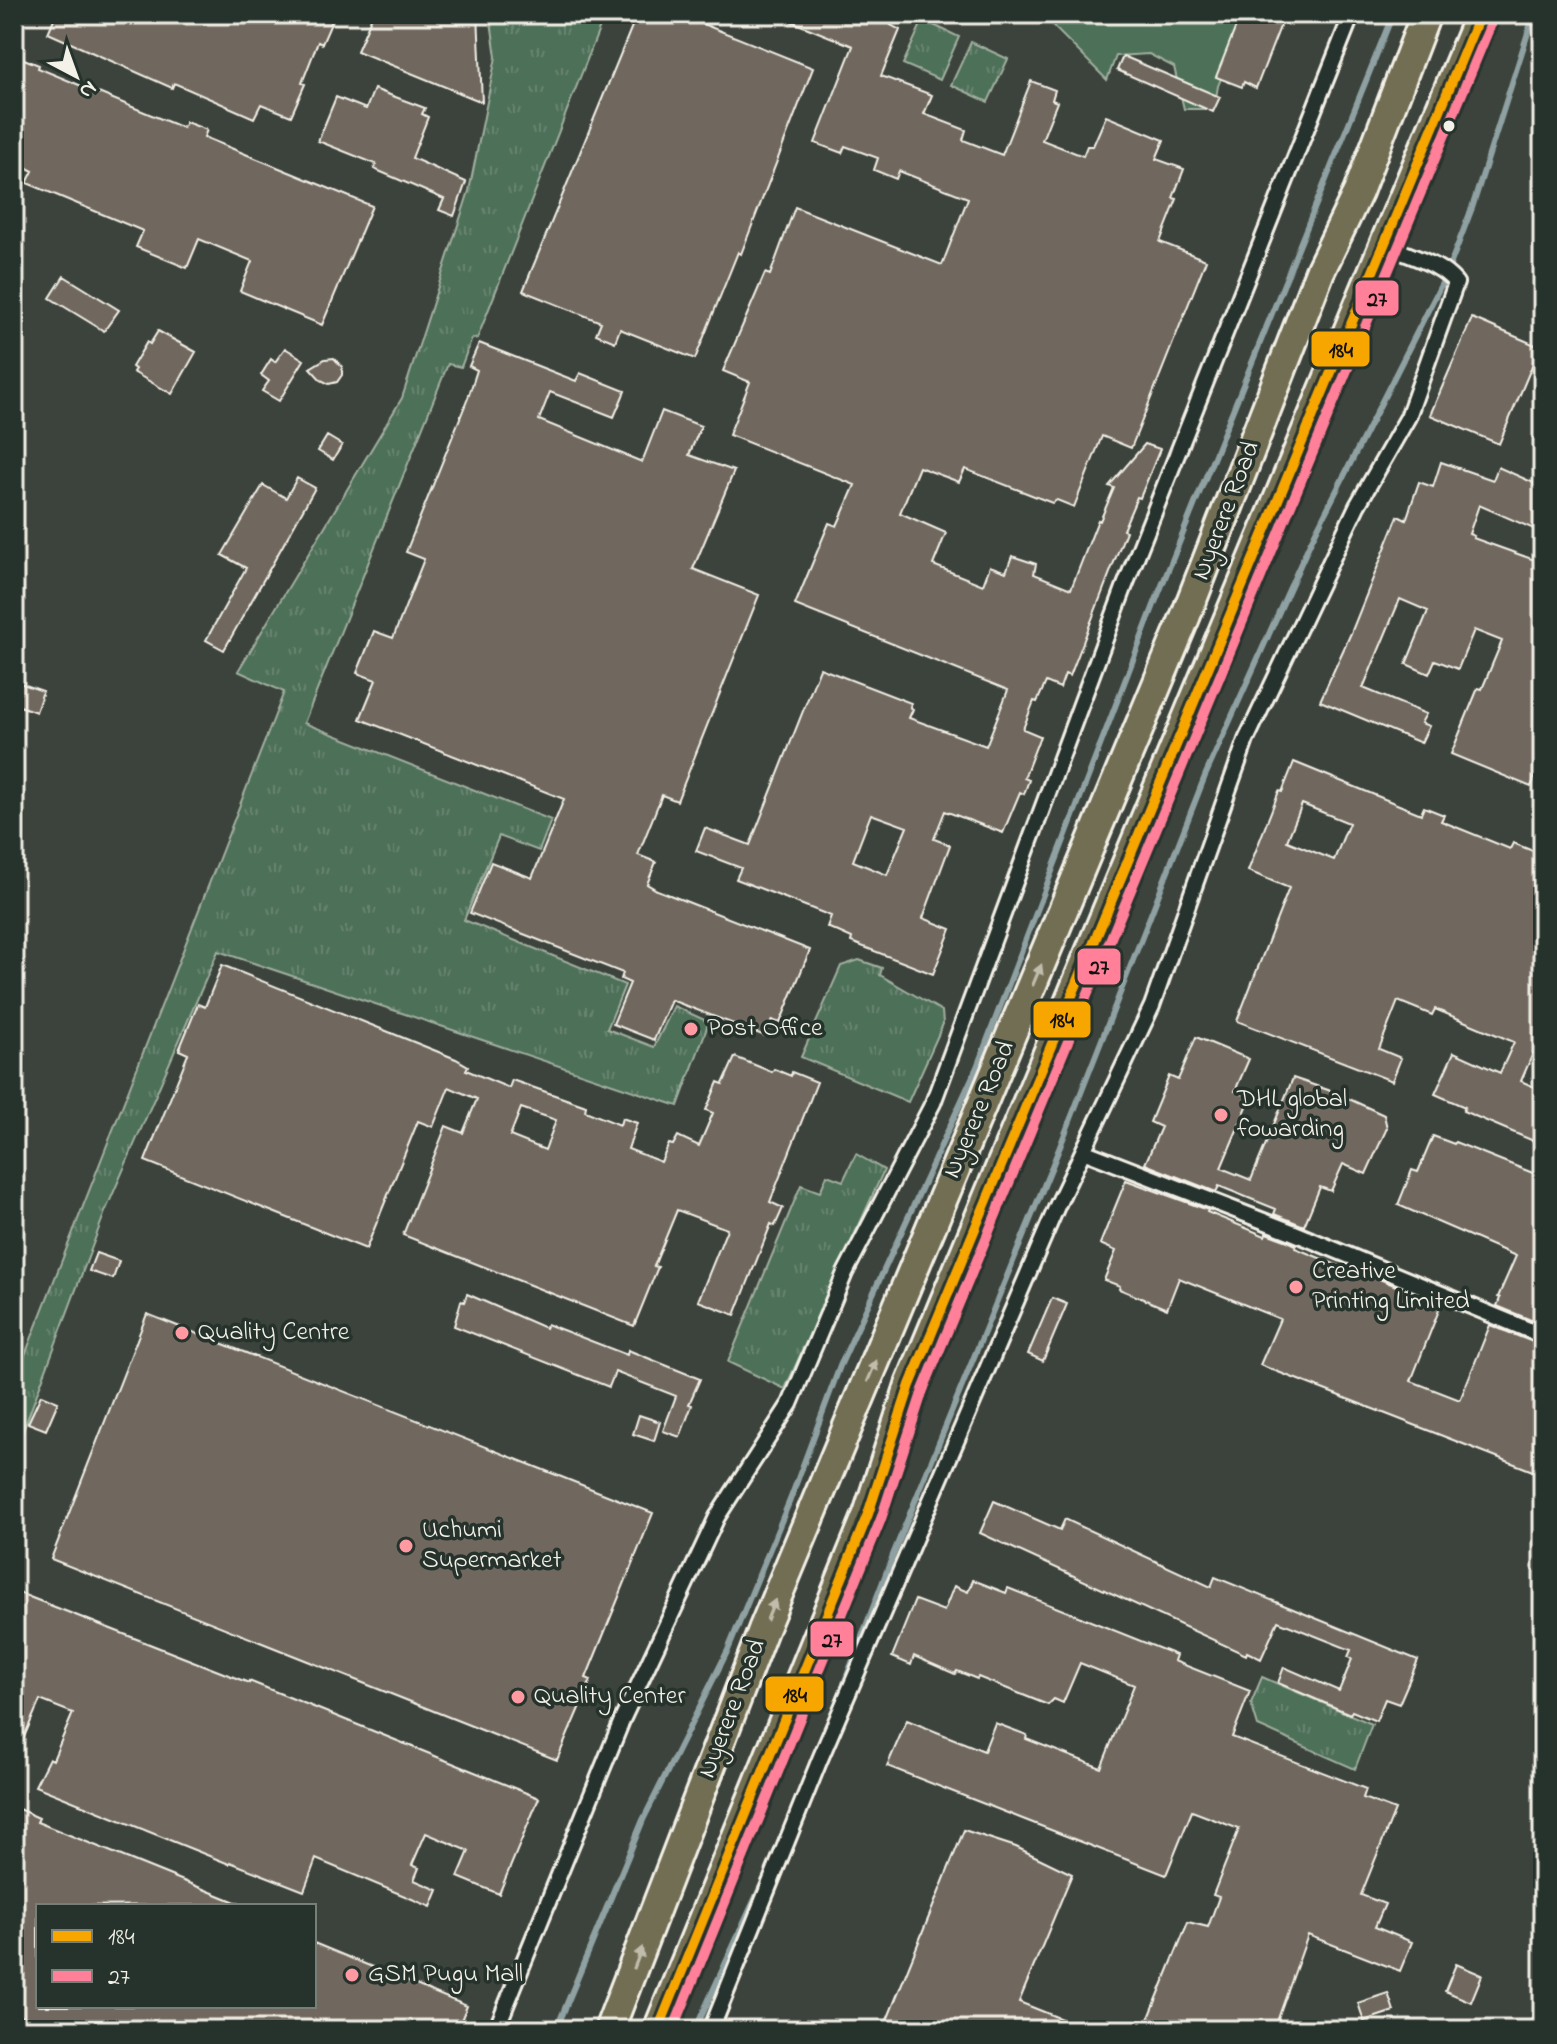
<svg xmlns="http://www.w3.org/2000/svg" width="1557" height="2044" viewBox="0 0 1557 2044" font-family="'Indie Flower',sans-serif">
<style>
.grass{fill:url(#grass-tufts);stroke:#a1b0a0;stroke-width:2}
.garden{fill:#4e6f59;stroke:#a1b0a0;stroke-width:2}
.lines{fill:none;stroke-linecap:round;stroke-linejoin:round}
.stream{stroke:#8fa1a2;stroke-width:6}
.building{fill:#70685f;stroke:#f4f1e8;stroke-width:2;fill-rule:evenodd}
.street-casing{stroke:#f4f1e8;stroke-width:20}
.highway-casing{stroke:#f4f1e8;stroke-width:34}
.street{stroke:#26332d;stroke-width:14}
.highway{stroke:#726e52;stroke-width:28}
.bus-1-casing{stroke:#26332d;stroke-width:16}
.bus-2-casing{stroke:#26332d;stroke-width:16}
.bus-1{stroke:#f7a600;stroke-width:10}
.bus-2{stroke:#ff8098;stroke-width:10}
.oneway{fill:#c0bdac}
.bus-dot{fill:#f4f1e8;stroke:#26332d;stroke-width:3}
.poi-dot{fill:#ff9aa2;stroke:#26332d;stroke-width:3}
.labels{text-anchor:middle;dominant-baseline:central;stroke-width:7;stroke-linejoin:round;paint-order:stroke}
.street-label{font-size:26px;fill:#f4f1e8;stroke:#26332d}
.poi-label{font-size:26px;fill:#f4f1e8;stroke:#26332d;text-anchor:start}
.line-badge{stroke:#26332d;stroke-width:3}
.pale-badge-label{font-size:22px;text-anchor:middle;font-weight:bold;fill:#111}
</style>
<defs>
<pattern id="grass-tufts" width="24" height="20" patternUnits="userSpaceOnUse" patternTransform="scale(2)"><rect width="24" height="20" fill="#4e6f59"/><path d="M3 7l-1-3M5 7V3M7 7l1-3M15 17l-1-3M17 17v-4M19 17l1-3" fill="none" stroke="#688471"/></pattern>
</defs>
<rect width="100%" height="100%" fill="#3c433c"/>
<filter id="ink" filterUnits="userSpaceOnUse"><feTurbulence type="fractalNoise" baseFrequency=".0125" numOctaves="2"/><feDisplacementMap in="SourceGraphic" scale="16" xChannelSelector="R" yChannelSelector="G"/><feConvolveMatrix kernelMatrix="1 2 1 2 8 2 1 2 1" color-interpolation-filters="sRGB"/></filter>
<g filter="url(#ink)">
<path class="grass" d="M490 14H605L477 339 472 338 461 367 448 364 304 723 551 820 539 851 499 836 464 920 625 985 607 1029 654 1047 674 1006 709 1022 678 1106 218 951 105 1212 14 1455V1383L284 692 238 671 402 398 469 191 496 57Z
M923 20 959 37 940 80 903 64Z
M971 42 1008 59 988 102 951 85Z
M859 960 882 968 880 975 942 1011 943 1024 908 1102 801 1057 841 966Z
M856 1154 884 1170 785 1389 728 1362 801 1185 820 1192 827 1175 843 1181Z
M1262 1677 1372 1724 1355 1769 1258 1726 1251 1703Z"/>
<path class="garden" d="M1049 14H1247L1218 86 1214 109H1184L1174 67 1149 54 1116 56 1107 80 1054 27Z"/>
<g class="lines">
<path class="stream" d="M14 227 23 249
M837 1702 893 1555 1059 1149 1205 776 1310 543 1447 273 1472 208 1534 14
M556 2030 643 1820 728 1650 790 1500 840 1366 977 1067 1154 605 1393 14
M695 2030 764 1879"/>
</g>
<path class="building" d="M56 14H335L322 44 318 42 302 83 305 84 291 116 261 104 254 118 174 83 172 88 48 33Z
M373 14H478L482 102 357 51Z
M637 14H678L813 68 741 254 738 252 695 359 620 329 615 342 596 334 601 322 523 291Z
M773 14H881L894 19 891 25 900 30 881 76 932 95 924 114 966 130 963 140 1002 155 1031 81 1055 90 1052 100 1057 102 1042 140 1083 156 1087 146H1093L1106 116 1164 140 1156 159 1184 169 1173 198 1177 199 1160 242 1206 260 1131 448 1102 436 1074 507 1057 500 1052 503 965 469 959 482 919 467 900 513 946 533 933 565 983 585 990 566 1006 572 1012 556 1036 564 1034 574 1071 589 1098 520 1100 521 1114 488 1109 486 1145 444 1160 449 1140 498 1137 497 1123 530 1126 531 1070 676 1065 674 1060 688 1046 682 1037 702 1034 701 1023 729 1040 736 1024 778 1029 780 1024 794 1020 792 1003 833 945 811 934 839 950 845 923 918 951 929 933 974 851 942 852 938 827 927 831 916 736 879 741 868 696 851 705 828 750 845 820 668 911 703 910 707 913 709 909 718 986 746 1008 690 795 605 829 523 837 526 855 485 729 435 750 382 723 371 765 273 770 275 795 207 942 265 968 198 899 171 896 179 874 170 878 158 845 146 842 153 815 143 853 46ZM871 814 907 827 887 875 853 861Z
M1241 14H1285L1256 88 1244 82 1242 87 1216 77Z
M14 55 39 65 38 68 183 128 186 122 207 130 204 137 372 206 322 325 240 291 252 261 199 239 187 268 136 247 143 231 27 183 33 171 14 161Z
M1123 56 1220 97 1213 112 1117 70Z
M374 89 425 108 422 114 428 117 412 158 466 182 454 216 439 210 444 199 374 169 376 164 318 141 336 97 366 109Z
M64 276 119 310 104 331 50 298Z
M1472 318 1540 347 1499 444 1430 415Z
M158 331 196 352 172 394 133 372 135 369 132 367 147 342 150 344Z
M479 343 576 381 580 373 625 391 614 417 550 392 539 420 642 462 662 411 701 426 689 455 734 471 693 569 759 595 677 801 662 795 638 855 656 862 647 884 657 890 810 950 780 1023 772 1020 765 1036 671 1000 654 1040 613 1024 630 983 621 979 623 973 470 913 491 862 532 878 564 799 360 719 376 680 357 673 374 631 393 638 424 559 406 552 468 398 477 370 469 366Z
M285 348 304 360 279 401 262 391 269 381 261 375 271 359 275 362Z
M334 358 342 367V375L337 382 329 384 321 380 310 368 325 359Z
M327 436 342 445 333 460 318 451Z
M1441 462 1493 480 1498 467 1543 487V533L1479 505 1469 534 1474 536 1473 538 1543 563V756L1531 787 1451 754 1478 688 1482 689 1502 641 1474 630 1458 669 1435 660 1429 674 1406 664 1428 611 1400 599 1363 688 1426 714 1421 723 1429 726 1421 743 1320 701 1351 633 1398 516 1406 520 1419 482 1433 487Z
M297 478 315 488 224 650 206 640 246 568 222 555 263 485 286 498Z
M14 681 43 691 36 712 14 704Z
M1294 762 1421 814 1424 807 1444 815 1441 821 1510 849 1513 843 1543 855V1055L1534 1051 1521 1081 1543 1091V1145L1463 1111 1465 1107 1435 1094 1454 1052 1500 1073 1514 1042 1435 1009 1432 1015 1398 1001 1379 1049 1401 1058 1392 1081 1237 1021 1289 888 1248 871 1279 791 1282 792ZM1302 804 1349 823 1334 860 1287 841Z
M222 965 456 1059 468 1066 466 1070 509 1088 512 1080 586 1106 585 1111 620 1125 622 1118 637 1123 628 1149 661 1162 669 1144 673 1145 678 1136 699 1146 713 1113 706 1110 718 1082 723 1084 735 1057 772 1072 774 1069 791 1076 792 1072 817 1082 770 1202 783 1208 775 1226 771 1224 735 1315 698 1301 727 1229 677 1210 654 1266 658 1267 634 1326 403 1235 446 1126 463 1133 477 1099 449 1087 433 1127 418 1121 366 1249 145 1161 188 1054 179 1050 198 1004 205 1007ZM521 1108 556 1120 545 1150 510 1136Z
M1196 1037 1249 1059 1235 1091 1251 1097 1221 1168 1251 1180 1293 1078 1334 1092 1384 1115 1387 1128 1366 1174 1343 1164 1331 1191 1320 1187 1304 1226 1274 1214 1276 1209 1219 1186 1216 1192 1145 1164 1161 1127 1150 1122 1169 1076 1178 1080Z
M1433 1136 1454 1144 1455 1142 1543 1177V1325L1497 1306 1500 1298 1498 1297 1516 1256 1398 1205 1412 1170 1418 1172Z
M1126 1180 1208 1210 1207 1212 1265 1236 1266 1233 1288 1241 1296 1245 1295 1248 1354 1272 1356 1269 1441 1305 1411 1381 1460 1400 1490 1325 1543 1346V1475L1260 1365 1280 1319 1179 1278 1167 1309 1119 1289 1120 1286 1104 1280 1116 1251 1100 1244Z
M96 1253 119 1261 113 1279 89 1271Z
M467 1294 545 1328 547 1324 627 1355 628 1350 700 1379 689 1404 692 1405 680 1437 663 1431 676 1396 615 1372 609 1387 454 1326 461 1301 464 1302Z
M1052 1298 1067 1304 1043 1361 1028 1354Z
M147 1314 653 1513 586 1678 591 1680 557 1760 51 1559Z
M41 1395 58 1402 46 1430 28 1423Z
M639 1415 660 1422 654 1441 633 1434Z
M994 1501 1060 1530 1065 1519 1211 1587 1215 1577 1418 1660 1399 1704 1385 1699 1376 1721 1352 1711 1350 1714 1278 1683 1284 1667 1339 1691 1352 1659 1348 1657 1351 1650 1278 1621 1261 1659 1247 1652 1246 1655 980 1533Z
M973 1580 1006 1593 1008 1588 1176 1655 1174 1661 1250 1691 1232 1737 1366 1789 1363 1798 1395 1810 1361 1895 1385 1904 1375 1927 1412 1942 1400 1971 1308 1935 1274 2030H1144L1188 1922 1208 1927 1219 1897 1213 1895 1239 1829 1192 1811 1166 1875 887 1766 907 1720 984 1751 995 1723 1027 1735 1026 1739 1101 1768 1134 1685 1080 1663 1063 1703 1054 1699 1048 1705 978 1677 977 1679 957 1671 955 1674 914 1656 911 1665 892 1657 915 1600 944 1611 954 1586 968 1592Z
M14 1591 249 1683V1681L539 1798 499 1894 458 1877 469 1851 426 1833 412 1865 419 1868 414 1880 438 1890 431 1907 316 1859 304 1891 230 1862 229 1864 35 1786 49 1758 53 1760 73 1713 40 1700 14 1760Z
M14 1807 39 1818 37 1822 243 1905 38 1906V2006H314V1943L467 2006 457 2030H59L14 2013Z
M964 1830 1016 1847 1072 1874 1019 2002 1089 2030H883Z
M1456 1964 1482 1975 1471 2002 1445 1991Z
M1388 1993 1394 2011 1364 2021 1358 2003Z"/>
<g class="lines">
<g class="street-casing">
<path id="street" d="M1083 1151 1292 1232 1543 1336
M496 2030 623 1718 717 1517 790 1404 845 1273 933 1103 1124 588 1352 14
M711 2030 820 1759 1057 1206 1152 1006 1246 740 1357 506 1408 417 1456 283C1438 261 1408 257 1384 244"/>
</g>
<g class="highway-casing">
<path id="highway" d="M609 2030 763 1630 1186 615 1320 271 1358 192 1426 14
M658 2030 868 1514 910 1385 1480 14"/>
</g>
<use href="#street" class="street"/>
<use href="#highway" class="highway"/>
<g class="bus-1-casing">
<path id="bus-1" d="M658 2030 868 1514 910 1385 1480 14"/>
</g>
<g class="bus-2-casing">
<path id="bus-2" d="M673 2030 881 1519 923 1390 1493 19"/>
</g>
<use href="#bus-1" class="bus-1"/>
<use href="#bus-2" class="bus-2"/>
</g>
<defs><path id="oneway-solid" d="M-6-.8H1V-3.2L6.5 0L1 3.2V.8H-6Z" transform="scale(2)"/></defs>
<g class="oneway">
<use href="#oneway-solid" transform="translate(1037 975) rotate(-67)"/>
<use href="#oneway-solid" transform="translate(872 1371) rotate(-67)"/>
<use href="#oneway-solid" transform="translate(771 1610) rotate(-68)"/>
<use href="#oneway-solid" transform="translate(638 1958) rotate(-69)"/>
</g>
</g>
<circle class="bus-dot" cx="1449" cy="126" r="7"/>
<g class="poi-dot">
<circle cx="691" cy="1029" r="8"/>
<circle cx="1221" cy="1115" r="8"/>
<circle cx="1296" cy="1287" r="8"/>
<circle cx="182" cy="1333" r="8"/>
<circle cx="406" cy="1546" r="8"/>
<circle cx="518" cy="1697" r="8"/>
<circle cx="352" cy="1975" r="8"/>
</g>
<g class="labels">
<g class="street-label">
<text transform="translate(1227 511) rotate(-69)">Nyerere Road</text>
<text transform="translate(980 1110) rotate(-67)">Nyerere Road</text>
<text transform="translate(733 1709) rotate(-69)">Nyerere Road</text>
</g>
<g class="poi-label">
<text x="707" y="1029">Post Office</text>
<text x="1237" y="1100">DHL global<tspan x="1237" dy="30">fowarding</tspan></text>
<text x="1312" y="1272">Creative<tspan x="1312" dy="30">Printing Limited</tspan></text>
<text x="198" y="1333">Quality Centre</text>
<text x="422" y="1531">Uchumi<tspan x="422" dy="30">Supermarket</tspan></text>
<text x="534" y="1697">Quality Center</text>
<text x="368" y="1975">GSM Pugu Mall</text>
</g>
</g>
<g class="line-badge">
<rect x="1354" y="279" width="46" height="38" rx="8" fill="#ff8098"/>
<rect x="1310" y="330" width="61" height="38" rx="8" fill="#f7a600"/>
<rect x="1076" y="947" width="46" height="39" rx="8" fill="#ff8098"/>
<rect x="1032" y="1000" width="60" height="39" rx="8" fill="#f7a600"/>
<rect x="809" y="1620" width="46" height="38" rx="8" fill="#ff8098"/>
<rect x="764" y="1675" width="61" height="38" rx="8" fill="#f7a600"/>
</g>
<g class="pale-badge-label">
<text x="1377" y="306">27</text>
<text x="1341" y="357">184</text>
<text x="1099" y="974">27</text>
<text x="1062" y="1027">184</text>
<text x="832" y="1647">27</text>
<text x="795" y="1702">184</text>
</g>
<rect width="1557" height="2044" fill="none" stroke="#26332d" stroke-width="48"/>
<rect x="24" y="24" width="1509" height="1996" fill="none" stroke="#f4f1e8" stroke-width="3" filter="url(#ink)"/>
<rect x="36" y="1904" width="280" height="104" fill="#26332d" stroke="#787f78" stroke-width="2"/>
<rect x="52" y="1930" width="40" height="12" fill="#f7a600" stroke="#787f78" stroke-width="2"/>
<text x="108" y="1944" font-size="24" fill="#f4f1e8">184</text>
<rect x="52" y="1970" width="40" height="12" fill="#ff8098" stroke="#787f78" stroke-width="2"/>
<text x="108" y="1984" font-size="24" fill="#f4f1e8">27</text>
<g transform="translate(76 76) rotate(139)" stroke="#26332d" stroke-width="6" paint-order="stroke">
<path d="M0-6L14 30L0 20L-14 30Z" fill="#f4f1e8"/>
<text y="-12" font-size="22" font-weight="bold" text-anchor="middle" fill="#f4f1e8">N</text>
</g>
</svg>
